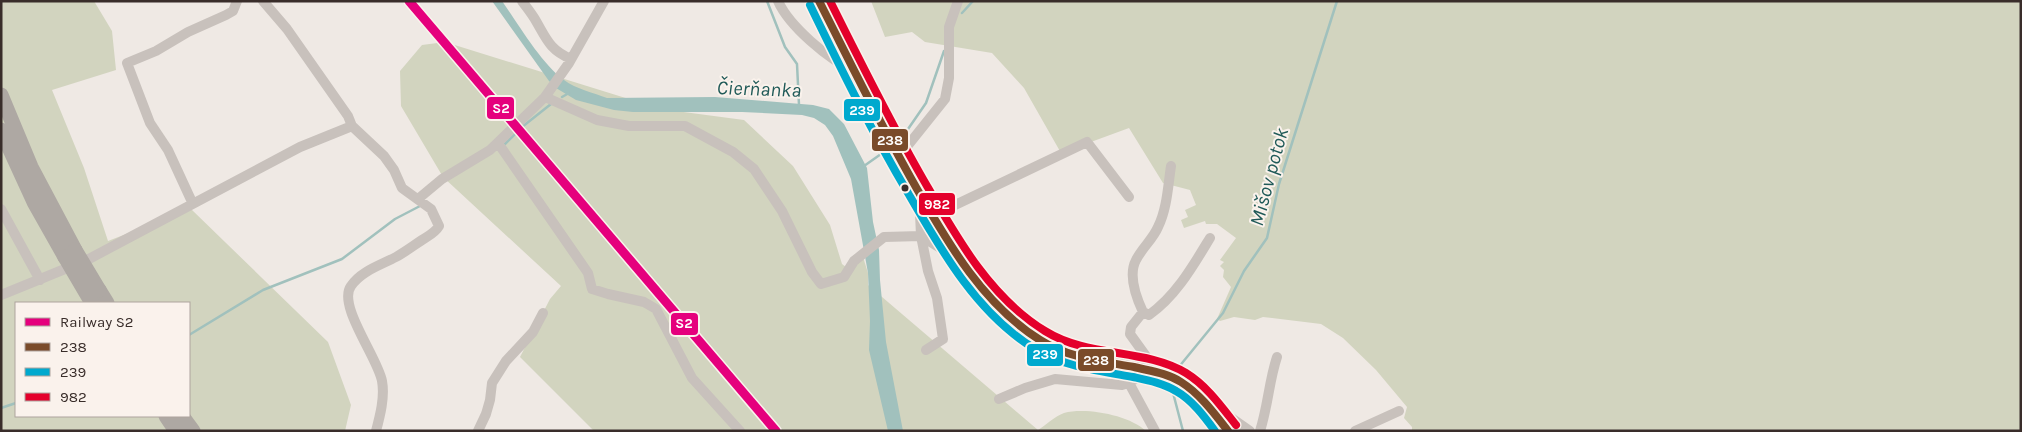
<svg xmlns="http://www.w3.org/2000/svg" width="2022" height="432" viewBox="0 0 2022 432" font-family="Karla,sans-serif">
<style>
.green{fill:#d2d4bf;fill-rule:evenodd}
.water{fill:#a1c1bd}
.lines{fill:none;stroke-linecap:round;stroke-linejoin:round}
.stream{stroke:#a1c1bd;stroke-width:2.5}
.minor{stroke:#c8c1bc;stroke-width:10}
.major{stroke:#b7afab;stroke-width:12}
.highway{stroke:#aea8a3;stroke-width:15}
.highway-bridge{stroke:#aea8a3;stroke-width:15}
.bus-1-casing{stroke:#faf2ec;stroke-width:11}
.bus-2-casing{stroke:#faf2ec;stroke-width:11}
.bus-3-casing{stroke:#faf2ec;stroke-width:11}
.bus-1{stroke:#7a4b2a;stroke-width:8}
.bus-2{stroke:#00a9ce;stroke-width:8}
.bus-3{stroke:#e4002b;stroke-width:8}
.rail-1-casing{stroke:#faf2ec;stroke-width:12}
.rail-1{stroke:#e5007d;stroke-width:9}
.bus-dot{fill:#392d2a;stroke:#faf2ec;stroke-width:2}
.labels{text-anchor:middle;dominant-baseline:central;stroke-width:4;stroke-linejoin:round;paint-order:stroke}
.water-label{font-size:20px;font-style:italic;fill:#205a58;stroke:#faf2ec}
.line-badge{stroke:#faf2ec;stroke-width:2}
.badge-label{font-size:14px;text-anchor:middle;font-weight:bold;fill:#fff}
</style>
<rect width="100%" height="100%" fill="#efe9e4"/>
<path class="green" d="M1 1H94L112 31 116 70 52 90 84 168 108 241 191 209 328 342 351 405 345 431H1ZM16 303H189V416H16Z
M871 1H2021V431H1412V427L1404 418 1407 407 1376 370 1343 338 1321 324 1263 317 1255 320 1234 317 1220 321 1217 319 1231 287 1223 277 1224 270 1220 266 1224 262 1220 260 1236 238 1217 224H1206L1205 221 1184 228 1181 220 1188 217 1185 210 1196 205 1190 190 1163 183 1129 128 1061 153 1024 88 992 53 925 42 912 32 885 37Z
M445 42 661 109 744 120 793 166 830 225 842 264 850 270 863 257 868 273V285L1038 430C1046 425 1055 416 1064 413 1086 407 1129 415 1146 431H594L520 357 550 299 561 286 443 177 401 106 400 71 422 45Z"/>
<path class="water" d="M492 1H502C519 25 541 63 564 80 576 89 594 93 607 98L715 97 813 105 829 109 844 124 867 168 873 222 879 250 880 280 886 342 903 431H888L869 350 870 321 868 273 851 179 833 136 825 125 814 118 802 115 742 112H633L614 110 576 100 556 88 549 81Z"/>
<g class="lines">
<path class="stream" d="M767 1 785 47 797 64 799 105
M962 13 973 1
M562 97 569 93
M522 127 551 104
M906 132 926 103 944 51
M504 145 516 133
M864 166 881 154
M189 335 263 290 342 259 395 219 420 206
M1178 368 1223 313 1244 271 1267 238 1279 184 1337 1
M1171 385 1183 431
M1 408 16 403"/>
<path class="minor" d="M263 1 287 29 348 116 352 126 384 156 394 170 402 188 431 209 439 226C435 233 428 236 422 240 413 246 405 252 396 257 381 265 361 271 351 286 337 305 378 358 382 381 385 397 380 416 376 431
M522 1C527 8 532 14 536 21 547 40 550 50 571 59
M778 1C789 26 829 60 853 70
M545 97 597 120 629 126H685L733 152 754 169 782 211 812 272 821 284 844 277 854 261 884 237 921 236 942 249 952 247
M498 143 588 273 592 289 608 294 644 302 656 309 692 378 740 431
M897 155 909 144 945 99 949 78V27L958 1
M418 199 442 179 490 150 545 97 569 63 604 1
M192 202 168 150 150 123 127 63 156 51 188 32 226 15 233 11 237 1
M1 209 40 280
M932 216 1087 142 1129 197
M1 295 87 260 300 147 352 126
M1143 312 1149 315C1176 296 1193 266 1210 238
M926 350 943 339 937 298 928 271 921 236 920 213 926 206
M1129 383 1155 431
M999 399 1025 388 1055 379 1122 385 1129 383 1148 370V359L1130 334 1131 327 1143 312C1136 297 1128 275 1136 260 1142 248 1153 239 1158 227 1167 209 1168 186 1171 166
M1220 421 1230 417 1250 431
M478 431 486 414 490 400 492 383 506 361 533 332 543 313
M1260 431C1268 406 1269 381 1277 357
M1355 431 1399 411"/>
<path class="major" d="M819 1C849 61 878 121 911 179 945 238 981 303 1040 340 1067 356 1097 361 1127 366 1145 370 1164 372 1181 382 1200 394 1214 413 1228 431"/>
<path class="highway" d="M1 95 31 167 75 250
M1 130 34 202 65 257
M99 290 107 303
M166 416 176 431
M182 416 193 431"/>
<path class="highway-bridge" d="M75 250 99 290
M65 257 92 303"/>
<g class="bus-1-casing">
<path id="bus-1" d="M819 1C851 64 882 128 917 189 949 245 984 305 1040 340 1068 358 1102 361 1134 367 1150 371 1167 373 1181 382 1200 394 1214 413 1228 431"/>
</g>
<g class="bus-2-casing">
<path id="bus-2" d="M810 5C841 69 872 132 908 193 941 250 977 314 1035 349 1065 367 1099 371 1133 377 1147 380 1163 383 1176 391 1192 400 1204 416 1215 431"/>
</g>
<g class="bus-3-casing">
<path id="bus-3" d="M830 1C861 63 892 126 927 186 958 240 991 298 1045 331 1088 358 1144 348 1186 373 1207 386 1221 406 1236 425"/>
</g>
<use href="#bus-1" class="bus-1"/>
<use href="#bus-2" class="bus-2"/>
<use href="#bus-3" class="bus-3"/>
<g class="rail-1-casing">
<path id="rail-1" d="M409 1 776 431"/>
</g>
<use href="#rail-1" class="rail-1"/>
</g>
<circle class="bus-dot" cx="905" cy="188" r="4.5"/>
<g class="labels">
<g class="water-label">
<text transform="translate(759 89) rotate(2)">Čierňanka</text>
<text transform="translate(1269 177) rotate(-75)">Mišov potok</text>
</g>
</g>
<g class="line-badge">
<rect x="486" y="96" width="29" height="24" rx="5" fill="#e5007d"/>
<rect x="843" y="98" width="38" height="24" rx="5" fill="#00a9ce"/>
<rect x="871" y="128" width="38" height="24" rx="5" fill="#7a4b2a"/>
<rect x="918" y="192" width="38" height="24" rx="5" fill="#e4002b"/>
<rect x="670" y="312" width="29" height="24" rx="5" fill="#e5007d"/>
<rect x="1026" y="343" width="38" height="24" rx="5" fill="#00a9ce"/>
<rect x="1077" y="348" width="38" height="24" rx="5" fill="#7a4b2a"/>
</g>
<g class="badge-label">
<text x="501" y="113">S2</text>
<text x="862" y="115">239</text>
<text x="890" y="145">238</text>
<text x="937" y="209">982</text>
<text x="684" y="328">S2</text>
<text x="1045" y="359">239</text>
<text x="1096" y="365">238</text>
</g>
<rect width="2022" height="432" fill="none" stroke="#392d2a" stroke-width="5"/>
<rect x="15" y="302" width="175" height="115" fill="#faf2ec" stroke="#ada39e"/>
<rect x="25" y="318" width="25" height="8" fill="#e5007d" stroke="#ada39e"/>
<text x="60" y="327" font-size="15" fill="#392d2a">Railway S2</text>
<rect x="25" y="343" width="25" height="8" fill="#7a4b2a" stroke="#ada39e"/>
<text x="60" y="352" font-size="15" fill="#392d2a">238</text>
<rect x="25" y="368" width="25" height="8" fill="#00a9ce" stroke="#ada39e"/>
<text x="60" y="377" font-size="15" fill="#392d2a">239</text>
<rect x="25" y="393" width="25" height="8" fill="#e4002b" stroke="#ada39e"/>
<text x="60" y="402" font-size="15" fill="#392d2a">982</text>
</svg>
